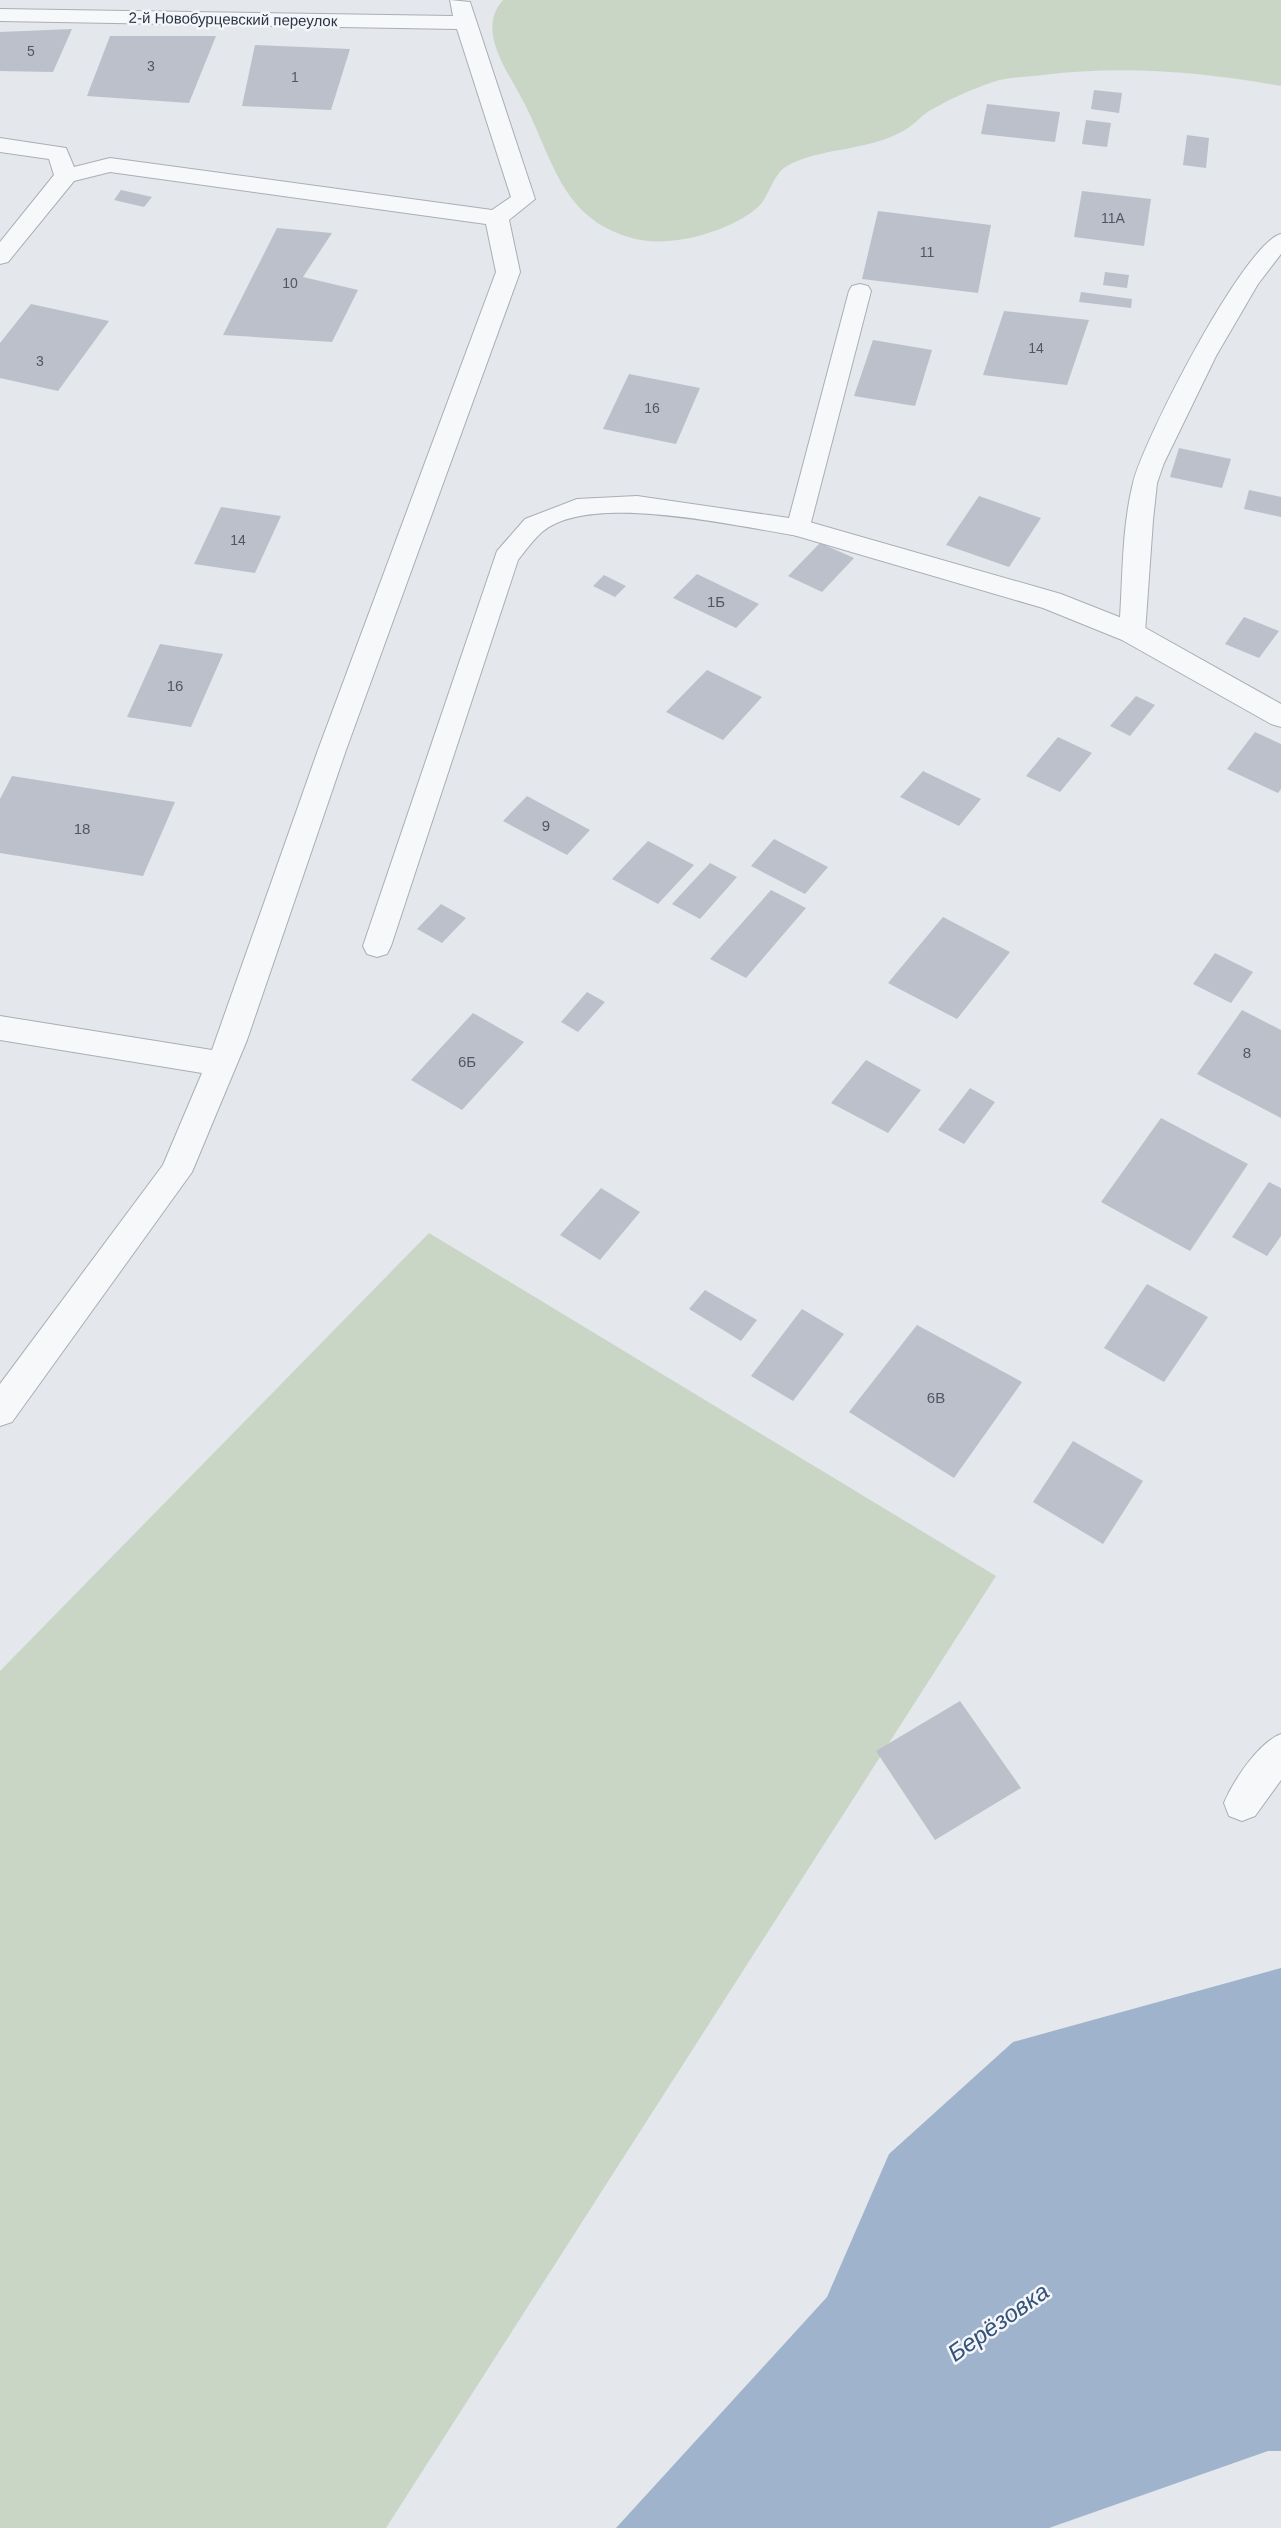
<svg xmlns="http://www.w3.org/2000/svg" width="1281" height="2528" viewBox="0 0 1281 2528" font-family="Arial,sans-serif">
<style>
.green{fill:#c9d6c5}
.water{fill:#9fb4cc}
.building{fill:#bbc0ca}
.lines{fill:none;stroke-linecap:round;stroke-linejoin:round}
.service-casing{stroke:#a9aeb7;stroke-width:2}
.minor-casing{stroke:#a9aeb7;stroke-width:2}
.service{fill:#f7f8fa;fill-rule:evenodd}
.minor{fill:#f7f8fa;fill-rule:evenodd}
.labels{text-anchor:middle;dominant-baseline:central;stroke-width:5;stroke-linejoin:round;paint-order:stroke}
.far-number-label{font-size:14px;fill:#4f5766}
.far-street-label{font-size:15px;fill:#2b3445;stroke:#f4f6f9}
.number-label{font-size:15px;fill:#4f5766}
.near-water-label{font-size:24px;font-style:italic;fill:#34527a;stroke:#f4f6f9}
</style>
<rect width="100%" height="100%" fill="#e4e7ec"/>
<path class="green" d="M503 0H1281V86C1202 72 1123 65 1043 75 1027 77 1008 77 993 82 972 89 948 100 929 111 920 117 912 127 901 132 867 151 818 148 787 166 772 175 770 196 758 207 730 232 668 249 632 238 559 218 553 156 522 99 507 70 476 30 503 0Z
M429 1233 996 1576 386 2528H0V1671Z"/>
<path class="water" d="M1281 1968V2451H1268L1049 2528H616L827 2297 889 2154 1013 2042Z"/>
<path class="building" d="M72 29 53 72 0 71V32Z
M110 36H216L189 103 87 96Z
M255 45 350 49 331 110 242 106Z
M1094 90 1122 93 1119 113 1091 109Z
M987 104 1060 112 1055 142 981 134Z
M1086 120 1111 123 1107 147 1082 144Z
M1187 135 1209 138 1206 168 1183 165Z
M121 190 152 197 144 207 114 200Z
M1082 191 1151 199 1144 246 1074 237Z
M878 211 991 225 978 293 862 279Z
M277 228 332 233 303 277 358 290 332 342 223 335Z
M1105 272 1129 275 1127 288 1103 285Z
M1081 292 1132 299 1131 308 1079 302Z
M31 304 109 321 58 391 0 378V343Z
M1004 311 1089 320 1067 385 983 375Z
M873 340 932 350 915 406 854 396Z
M629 374 700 388 676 444 603 429Z
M1179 448 1231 459 1222 488 1170 477Z
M1249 490 1281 497V517L1244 509Z
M979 496 1041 518 1009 567 946 545Z
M221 507 281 516 255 573 194 564Z
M820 543 854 558 822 592 788 576Z
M697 574 759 604 736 628 673 598Z
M604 575 626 586 615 597 593 586Z
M1244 617 1279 631 1259 658 1225 644Z
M160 644 223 654 191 727 127 717Z
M707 670 762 697 723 740 666 712Z
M1136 696 1155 705 1130 736 1110 726Z
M1255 732 1281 744V789L1278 793 1227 769Z
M1058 737 1092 753 1060 792 1026 776Z
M923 771 981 799 959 826 900 797Z
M12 776 175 802 143 876 0 853V799Z
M527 796 590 830 567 855 503 821Z
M774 839 828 867 805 894 751 866Z
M648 841 694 865 658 904 612 879Z
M710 863 737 877 700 919 672 904Z
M771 890 806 908 746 978 710 959Z
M441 904 466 918 442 943 417 929Z
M943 917 1010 952 957 1019 888 983Z
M1215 953 1253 972 1231 1003 1193 984Z
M587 992 605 1002 578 1032 561 1022Z
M1242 1010 1281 1030V1118L1197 1074Z
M473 1013 524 1042 462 1110 411 1080Z
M866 1060 921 1090 888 1133 831 1103Z
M970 1088 995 1102 964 1144 938 1130Z
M1161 1118 1248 1164 1190 1251 1101 1202Z
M1269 1182 1281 1188V1236L1267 1256 1232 1237Z
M601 1188 640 1212 600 1260 560 1235Z
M1147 1284 1208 1317 1164 1382 1104 1348Z
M705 1290 757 1320 741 1341 689 1309Z
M802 1309 844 1334 793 1401 751 1376Z
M917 1325 1022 1382 954 1478 849 1412Z
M1073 1441 1143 1481 1103 1544 1033 1502Z
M960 1701 1021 1788 935 1840 876 1751Z"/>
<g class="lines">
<g class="service-casing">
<path id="service" d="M1281 234V254L1258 284 1216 356 1164 463 1157 483 1153 520 1145 633 1141 639 1132 642 1123 639 1119 633C1123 584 1121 531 1133 483 1143 441 1244 243 1281 234Z
M860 284 868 286 871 291 808 534 799 536C739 527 590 491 542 532 533 540 525 551 518 560L391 946 387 954 377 957 367 954 363 946 497 551 525 519 577 499 637 496 789 518 849 291 852 286Z
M1281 1734V1780L1255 1816 1242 1821 1229 1816 1224 1803C1233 1781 1259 1742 1281 1734Z"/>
</g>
<g class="minor-casing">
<path id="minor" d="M450 0 470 2 535 199 509 220 520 272 346 750 247 1040 192 1172 12 1422 0 1426V1384L163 1165 202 1073 0 1040V1016L212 1050 318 750 496 272 486 224 110 172 74 181 8 262 0 264V242L54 175 49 159 0 152V138L66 148 74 167 110 158 492 210 511 197 457 29 0 21V9L453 16Z
M799 519 1061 594 1142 626 1281 704V727L1271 724 1122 640 1043 608 790 534 786 528 790 522Z"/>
</g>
<use href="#service" class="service"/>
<use href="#minor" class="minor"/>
</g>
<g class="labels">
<g class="far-number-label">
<text x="31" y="51">5</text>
<text x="151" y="66">3</text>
<text x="295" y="77">1</text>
<text x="1113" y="218">11А</text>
<text x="927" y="252">11</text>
<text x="290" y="283">10</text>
<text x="1036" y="348">14</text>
<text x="40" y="361">3</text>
<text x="652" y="408">16</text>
<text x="238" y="540">14</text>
</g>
<g class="far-street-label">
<text transform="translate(233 19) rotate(1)">2-й Новобурцевский переулок</text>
</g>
<g class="number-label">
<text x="716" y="601">1Б</text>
<text x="175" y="685">16</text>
<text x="546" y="825">9</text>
<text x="82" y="828">18</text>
<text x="1247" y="1052">8</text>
<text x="467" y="1061">6Б</text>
<text x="936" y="1397">6В</text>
</g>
<g class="near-water-label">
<text transform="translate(998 2322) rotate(-35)">Берёзовка</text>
</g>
</g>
</svg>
